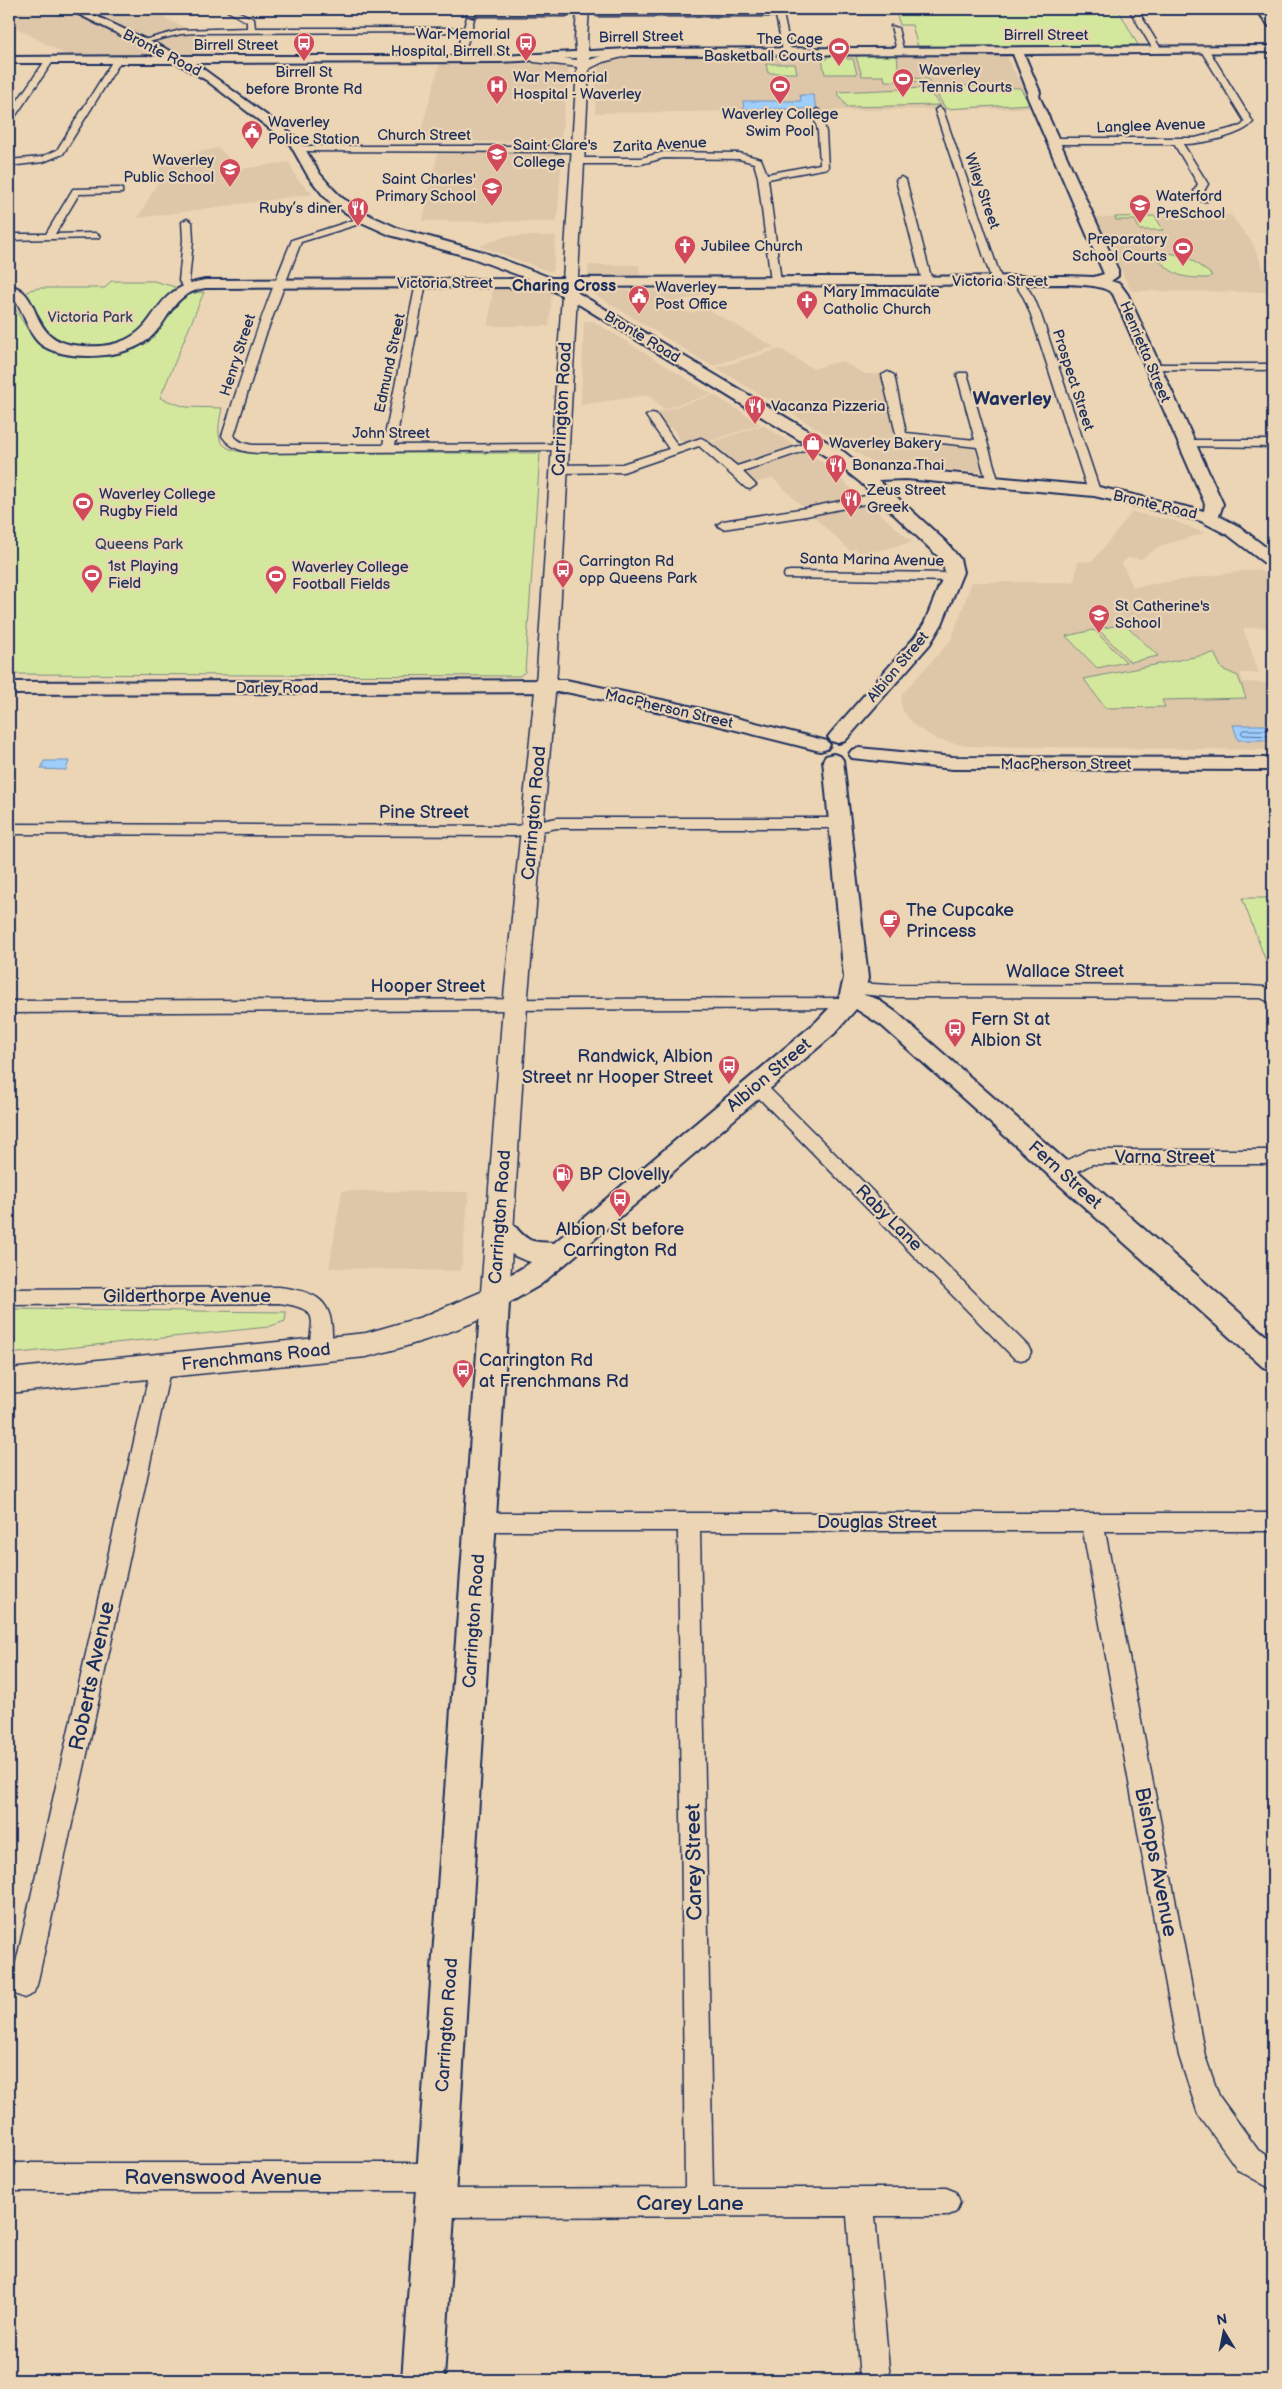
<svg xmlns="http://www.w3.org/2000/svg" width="1282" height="2389" viewBox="0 0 1282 2389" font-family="'Balsamiq Sans',sans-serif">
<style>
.built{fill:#dec6a9}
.green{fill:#d4e89d;stroke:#788c7e}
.water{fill:#9fcefb;stroke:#6a8ebc}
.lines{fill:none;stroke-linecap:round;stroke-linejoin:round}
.shore{stroke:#506f9d;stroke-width:1}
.street-casing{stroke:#1b2f5e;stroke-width:3}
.secondary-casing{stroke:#1b2f5e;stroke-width:4}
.primary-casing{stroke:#1b2f5e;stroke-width:3}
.street{fill:#ecd5b5;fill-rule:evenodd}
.secondary{fill:#ecd5b5;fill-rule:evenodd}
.primary{fill:#ecd5b5;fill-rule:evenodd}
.labels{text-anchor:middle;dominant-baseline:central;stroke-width:4.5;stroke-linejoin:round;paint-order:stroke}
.far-poi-label{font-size:15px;fill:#1b2f5e;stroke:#ecd5b5;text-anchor:start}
.far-street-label{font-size:15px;fill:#1b2f5e;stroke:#ecd5b5}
.far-park-label{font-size:15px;fill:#2e4264;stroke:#ecd5b5}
.far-neighbourhood-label{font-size:16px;font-weight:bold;fill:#1b2f5e;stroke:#ecd5b5}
.street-label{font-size:18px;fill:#1b2f5e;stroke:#ecd5b5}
.poi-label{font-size:18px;fill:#1b2f5e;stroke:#ecd5b5;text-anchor:start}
.far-district-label{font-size:19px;font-weight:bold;fill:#1b2f5e;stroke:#ecd5b5}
.near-street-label{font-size:21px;fill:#1b2f5e;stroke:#ecd5b5}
</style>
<rect width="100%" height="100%" fill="#ecd5b5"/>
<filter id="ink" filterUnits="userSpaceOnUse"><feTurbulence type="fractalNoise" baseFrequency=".02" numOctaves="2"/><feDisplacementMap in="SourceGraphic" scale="10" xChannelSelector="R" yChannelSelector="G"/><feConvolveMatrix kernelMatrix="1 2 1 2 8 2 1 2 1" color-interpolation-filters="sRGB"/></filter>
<g filter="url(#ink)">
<path class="built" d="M9 9H147L222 46 214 56H68L13 26 19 10Z
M1006 55 1017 77 1038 108 595 113 596 77 600 63 630 56Z
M440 63 563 64 569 66 561 142 418 141Z
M219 148 240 169 289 162 297 179 313 194 138 218 158 182 164 181 159 169 164 158Z
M438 153H562L557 222 423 221Z
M1231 215 1253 244 1273 292 1131 291 1096 217Z
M506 236H556L553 271H548L480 246Z
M588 265H639L640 276H588Z
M493 289H540L552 293 549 326H488Z
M708 290 711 292 673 303 691 313 706 308 774 347 712 366 589 291Z
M584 321H593L712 394 664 409 648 395 581 405Z
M780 349 813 369 841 361 865 374H886L898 440 968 446 975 449 981 470 975 472 874 463 716 368Z
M714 395 761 424 707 442 683 444 672 427 666 428 656 413Z
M763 425 799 448 738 468 709 443Z
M804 451 822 462 861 497 805 509 773 478 753 484 741 471Z
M868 503 912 542 873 552H859L855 549 850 551 813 516Z
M1132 512 1174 521 1205 533 1160 546 1141 559 1128 558 1122 563 1133 587 1257 569 1273 578V627L1243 628 1259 673H1240L1243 682 1273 683V750L967 746 938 740 916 727 903 711 901 703 902 694 951 640 972 582H1074L1078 562 1093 561Z
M342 1191 469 1192 461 1271 329 1268Z"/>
<path class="green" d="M740 9H1118L1138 45 918 47 912 25H900L897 15H788L786 11H738Z
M897 55 899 77 928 79 930 82 885 81 884 76H862L856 56Z
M826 56H846L847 59H853L857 74H825L822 59H827Z
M766 64H795L797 73H768Z
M944 85 1020 88 1030 104 946 109 932 87Z
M926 88 940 105 847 107 837 92Z
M1155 216 1163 230H1140L1135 220H1116L1115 217Z
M1168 253 1186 256 1212 275 1208 278C1179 278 1176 276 1155 257L1157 254Z
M111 281H154L175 287 148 325 133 338 92 347 70 345 49 336 26 294 30 290 39 288H105Z
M204 292 160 398 186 407 222 408C215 441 217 451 254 453H540L525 672 519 676 9 674V298C39 351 44 359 107 352 120 350 137 350 147 341 172 320 166 294 204 292Z
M1125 624 1158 656 1130 662 1098 629Z
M1094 630 1126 662 1097 668 1066 636Z
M1214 653 1222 669 1238 676 1246 698 1162 700 1165 707 1105 708 1084 679Z
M1242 898H1273V969H1269Z
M9 1309 286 1312 285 1321 268 1327 9 1354Z"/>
<path class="water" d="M800 95H813L817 109H744L743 101H801Z
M1233 725H1273V740H1238Z
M44 761H69L66 770 41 769Z"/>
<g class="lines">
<path class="shore" d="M1273 730H1243L1241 732 1243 735 1273 736"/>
<g class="street-casing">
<path id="street" d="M224 9H233L254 19 255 28H464L467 17 474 19 465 51 466 59 462 61 458 59 457 51 462 32 196 33 181 34 140 44 136 42 181 30 247 28V22Z
M1129 9H1137L1161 49 1160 51H1154Z
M471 12H566L570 14 566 16H468L467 14Z
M600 12H779L783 14 791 51 787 53 783 51 776 16H597L596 14Z
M891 26 898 28 904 53 897 51Z
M1201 47H1207L1253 122C1243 136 1201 144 1183 144L1208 184 1204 191 1209 199 1207 201H1201L1194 191 1198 184 1174 144H1054L1050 141 1054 138H1195L1241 126 1245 122 1200 49Z
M115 57 122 59 63 154 43 162 9 166V160L41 157 57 150Z
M47 58 54 60 12 121 9 122V113Z
M939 107 943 110 1002 281 1001 283 997 284 992 281 935 110Z
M817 109 821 112 826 132 828 168 768 179 781 282 776 285 771 282 758 177 754 163 739 159 664 158 641 164H577L572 161 577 158H641L664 152 739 153 761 159 767 174 820 164 818 132 813 112Z
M300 146H578L582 149 578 152 297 151V147Z
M901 177 906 180 932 281 931 283 927 284 922 281 896 180Z
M119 188 122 189V193L79 194 55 234 95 233 100 236 98 238 9 240V234H46L73 189Z
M366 216 369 217V221L301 242 265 337 234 436C239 442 245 444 253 445H383L416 283 421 280 426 283 395 445 560 444 566 448 564 450 258 453C243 452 231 449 222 436 243 370 265 304 292 240Z
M187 219 192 222 193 240 189 281 194 287 189 290 185 289 179 281 183 240 182 222Z
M1018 278 1022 279 1034 298 1041 315 1100 491 1098 494 1094 495 1088 491 1031 315 1024 298 1013 281Z
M1152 364H1273V370L1148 369 1146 367Z
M888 372 894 375 906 433 975 440 957 375 959 373H967L999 483 997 486 993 487 987 483 977 447 897 438 882 375Z
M652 413 656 414 678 446 701 438 705 440 737 466 813 441 817 439 823 443 821 445 743 472 756 485 750 489 746 488 699 446 623 472 559 473 553 469 559 465 622 464 669 449 646 416Z
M1186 440H1273V447L1182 446 1180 444Z
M885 492 889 493 891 496 889 499 806 516 723 529 717 525 723 521 806 508Z
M790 571 953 573 959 577 953 581 785 578 784 575 785 572Z
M557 818H838L846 823 838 828H557L516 836 9 834V824L516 826Z
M856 983 890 985 1249 986 1264 987 1273 991V1004L1261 998H1249L890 997 850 993 848 989 850 985Z
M848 998 854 1000 856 1004 854 1008 9 1013V1001Z
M756 1079 762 1081 1028 1346 1031 1352 1028 1358 1021 1360 1014 1358 750 1089 747 1085 750 1081Z
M1089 1150H1273V1164H1092C1080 1169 1067 1180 1054 1176L1052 1171 1054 1166Z
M279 1287C311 1291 332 1297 332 1333 332 1342 332 1349 328 1357L321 1359 314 1357C300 1329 334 1310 279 1303L9 1305V1289Z
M161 1358 168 1360 171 1366 37 1985 33 1994 24 1998 15 1994 11 1985 151 1366 154 1360Z
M481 1513H1273V1531H1105L1205 2056 1219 2096 1258 2150 1273 2160V2190L1238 2170 1198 2114 1179 2056 1083 1531H700L713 2188H946L956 2192 960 2202 956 2212 946 2216H875L890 2380H860L847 2216 434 2217 424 2213 420 2203 424 2193 429 2191H9V2163H437L447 2167 451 2177 447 2187 442 2189 685 2188 678 1531H481L473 1529 470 1522 473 1515Z"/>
</g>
<g class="secondary-casing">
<path id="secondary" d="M68 9H81L181 56H500L627 49 1273 46V52L1024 54 1040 92 1039 96 1118 270V276L1111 281 1120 284 1128 295 1223 504 1219 516 1240 527 1273 553V566L1267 565 1228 535 1201 521 1178 515 1094 496 906 479 878 480 946 542 960 559 963 572 942 624 930 644 845 741 838 743 831 741 828 737 831 733 915 637 924 624 945 572 942 560 860 482 832 460 580 305 546 287 205 288C172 294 172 316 152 336 130 359 69 362 43 346 25 334 26 307 9 295V285C46 293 24 343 83 346 97 347 112 346 125 340 161 324 151 289 205 280L529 279 470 257 390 235 361 222 332 204 323 195 308 176 290 144 206 80 177 63H9V57L163 56ZM1013 54 1028 92 1027 96 1104 274 1094 277 1065 276 551 278 480 251 400 229 371 216 342 198 333 189 320 174 299 139 195 63 500 62 627 55ZM1065 284C1078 285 1103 284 1113 294L1205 504 1204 511 1094 486 906 469H883L869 472 844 452 568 287Z
M1256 9H1266L1273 17V27L1269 26Z
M566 680 681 704 827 741 830 745 827 749 820 751 680 716 566 692 9 694V682Z
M859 748 953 757 1273 758V770L953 769 852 758 849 754 852 750Z
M833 754 840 756 843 760 868 978 864 995 877 999 897 1013 1273 1342V1370L1263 1367 881 1025 856 1009 835 1033 570 1260 540 1285 509 1303 444 2380H402L481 1298C490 1281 516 1274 531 1262 510 1256 496 1246 486 1226L490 1219C514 1211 512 1231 530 1240 537 1243 547 1242 554 1243L817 1021 839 998 844 978 823 760 826 756Z"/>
</g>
<g class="primary-casing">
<path id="primary" d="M577 9H589L587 39 589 60 627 48 633 52 631 55 603 62 589 69 557 671 527 1006 509 1298C497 1322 395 1350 366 1357L9 1393V1369L366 1333 422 1317 481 1292 503 1006 537 671 577 69V67L571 66 534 62 528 58 534 54 577 60 575 39Z"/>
</g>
<use href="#street" class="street"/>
<use href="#secondary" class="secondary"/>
<use href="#primary" class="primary"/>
</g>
</g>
<defs>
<g id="bus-pin" transform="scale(1.125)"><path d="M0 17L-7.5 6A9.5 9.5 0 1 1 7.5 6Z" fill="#d1495b" stroke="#ecd5b5"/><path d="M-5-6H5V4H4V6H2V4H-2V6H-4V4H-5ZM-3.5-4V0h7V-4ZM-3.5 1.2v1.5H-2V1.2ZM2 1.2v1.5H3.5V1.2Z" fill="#fff"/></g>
<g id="stadium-pin" transform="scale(1.125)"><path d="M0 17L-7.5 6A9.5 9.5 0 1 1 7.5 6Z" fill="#d1495b" stroke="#ecd5b5"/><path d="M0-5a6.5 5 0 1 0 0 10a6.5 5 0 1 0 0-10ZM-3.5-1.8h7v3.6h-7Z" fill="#fff"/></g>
<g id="hospital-pin" transform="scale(1.125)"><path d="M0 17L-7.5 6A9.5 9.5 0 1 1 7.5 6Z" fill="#d1495b" stroke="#ecd5b5"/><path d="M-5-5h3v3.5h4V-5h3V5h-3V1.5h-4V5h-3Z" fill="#fff"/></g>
<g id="civic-pin" transform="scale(1.125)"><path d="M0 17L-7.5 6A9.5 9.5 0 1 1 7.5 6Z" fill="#d1495b" stroke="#ecd5b5"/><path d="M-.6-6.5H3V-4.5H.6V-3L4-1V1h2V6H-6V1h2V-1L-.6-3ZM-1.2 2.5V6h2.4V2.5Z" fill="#fff"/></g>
<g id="school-pin" transform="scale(1.125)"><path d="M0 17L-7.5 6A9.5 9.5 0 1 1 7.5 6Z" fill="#d1495b" stroke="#ecd5b5"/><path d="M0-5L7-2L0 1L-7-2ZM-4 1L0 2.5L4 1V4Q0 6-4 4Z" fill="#fff"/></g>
<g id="restaurant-pin" transform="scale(1.125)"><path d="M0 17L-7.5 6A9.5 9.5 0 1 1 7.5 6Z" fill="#d1495b" stroke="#ecd5b5"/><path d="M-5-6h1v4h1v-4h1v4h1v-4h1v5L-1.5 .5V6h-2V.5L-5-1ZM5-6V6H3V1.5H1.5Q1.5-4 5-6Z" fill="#fff"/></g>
<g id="church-pin" transform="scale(1.125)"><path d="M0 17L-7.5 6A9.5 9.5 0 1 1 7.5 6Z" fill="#d1495b" stroke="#ecd5b5"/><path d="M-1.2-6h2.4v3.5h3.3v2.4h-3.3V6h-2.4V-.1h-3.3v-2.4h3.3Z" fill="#fff"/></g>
<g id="shop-pin" transform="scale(1.125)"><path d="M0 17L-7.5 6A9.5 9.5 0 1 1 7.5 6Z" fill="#d1495b" stroke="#ecd5b5"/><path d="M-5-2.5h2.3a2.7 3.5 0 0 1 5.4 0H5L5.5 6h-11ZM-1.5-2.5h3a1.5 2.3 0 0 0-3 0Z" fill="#fff"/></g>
<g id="cafe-pin" transform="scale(1.125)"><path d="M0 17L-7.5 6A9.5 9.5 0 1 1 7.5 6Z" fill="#d1495b" stroke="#ecd5b5"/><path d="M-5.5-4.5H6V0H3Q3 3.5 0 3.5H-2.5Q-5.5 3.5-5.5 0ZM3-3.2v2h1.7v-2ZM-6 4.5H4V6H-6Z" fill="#fff"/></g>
<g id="fuel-pin" transform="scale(1.125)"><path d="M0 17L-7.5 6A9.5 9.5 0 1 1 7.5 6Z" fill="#d1495b" stroke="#ecd5b5"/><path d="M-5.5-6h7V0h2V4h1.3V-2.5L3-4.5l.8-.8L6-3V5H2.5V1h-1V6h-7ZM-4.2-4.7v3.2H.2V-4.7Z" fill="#fff"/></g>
</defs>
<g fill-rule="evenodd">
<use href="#bus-pin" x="304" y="43"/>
<use href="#bus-pin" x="526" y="43"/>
<use href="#stadium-pin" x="839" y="48"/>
<use href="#stadium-pin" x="903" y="79"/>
<use href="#hospital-pin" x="497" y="86"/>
<use href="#stadium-pin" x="780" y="86"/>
<use href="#civic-pin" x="252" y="131"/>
<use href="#school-pin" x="497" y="154"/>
<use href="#school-pin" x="230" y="169"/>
<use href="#school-pin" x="492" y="188"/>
<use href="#school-pin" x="1140" y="205"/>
<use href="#restaurant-pin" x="358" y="208"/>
<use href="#church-pin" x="685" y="246"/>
<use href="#stadium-pin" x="1183" y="248"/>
<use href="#civic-pin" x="639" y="296"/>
<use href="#church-pin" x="807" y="301"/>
<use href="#restaurant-pin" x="755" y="406"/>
<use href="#shop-pin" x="813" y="443"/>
<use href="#restaurant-pin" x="836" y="465"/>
<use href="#restaurant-pin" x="851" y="499"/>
<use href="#stadium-pin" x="83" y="503"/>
<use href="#bus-pin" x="563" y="570"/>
<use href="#stadium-pin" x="92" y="575"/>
<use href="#stadium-pin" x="276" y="576"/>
<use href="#school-pin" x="1099" y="615"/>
<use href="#cafe-pin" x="890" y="920"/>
<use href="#bus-pin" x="955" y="1029"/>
<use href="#bus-pin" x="729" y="1066"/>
<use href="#fuel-pin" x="563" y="1174"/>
<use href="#bus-pin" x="620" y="1199"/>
<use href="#bus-pin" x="463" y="1370"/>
</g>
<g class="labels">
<g class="far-poi-label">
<text x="510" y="34" text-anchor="end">War Memorial<tspan x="510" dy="17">Hospital, Birrell St</tspan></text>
<text x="823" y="39" text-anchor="end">The Cage<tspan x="823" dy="17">Basketball Courts</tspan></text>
<text x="919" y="70">Waverley<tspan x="919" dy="17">Tennis Courts</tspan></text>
<text x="304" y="72" text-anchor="middle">Birrell St<tspan x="304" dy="17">before Bronte Rd</tspan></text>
<text x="513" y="77">War Memorial<tspan x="513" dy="17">Hospital - Waverley</tspan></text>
<text x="780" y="114" text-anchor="middle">Waverley College<tspan x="780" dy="17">Swim Pool</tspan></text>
<text x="268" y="122">Waverley<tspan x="268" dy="17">Police Station</tspan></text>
<text x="513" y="145">Saint Clare's<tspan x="513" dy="17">College</tspan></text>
<text x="214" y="160" text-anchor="end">Waverley<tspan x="214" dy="17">Public School</tspan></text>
<text x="476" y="179" text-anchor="end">Saint Charles'<tspan x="476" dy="17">Primary School</tspan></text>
<text x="1156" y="196">Waterford<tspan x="1156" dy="17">PreSchool</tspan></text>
<text x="342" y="208" text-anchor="end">Ruby’s diner</text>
<text x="1167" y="239" text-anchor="end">Preparatory<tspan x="1167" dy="17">School Courts</tspan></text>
<text x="701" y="246">Jubilee Church</text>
<text x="655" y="287">Waverley<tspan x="655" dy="17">Post Office</tspan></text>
<text x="823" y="292">Mary Immaculate<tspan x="823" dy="17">Catholic Church</tspan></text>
<text x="771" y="406">Vacanza Pizzeria</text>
<text x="829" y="443">Waverley Bakery</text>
<text x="852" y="465">Bonanza Thai</text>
<text x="867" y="490">Zeus Street<tspan x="867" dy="17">Greek</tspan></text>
<text x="99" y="494">Waverley College<tspan x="99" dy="17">Rugby Field</tspan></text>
<text x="579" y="561">Carrington Rd<tspan x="579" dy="17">opp Queens Park</tspan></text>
<text x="108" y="566">1st Playing<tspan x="108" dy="17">Field</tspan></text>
<text x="292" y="567">Waverley College<tspan x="292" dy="17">Football Fields</tspan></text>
<text x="1115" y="606">St Catherine's<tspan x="1115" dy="17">School</tspan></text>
</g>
<g class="far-street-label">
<text x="1046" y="35">Birrell Street</text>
<text transform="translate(641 37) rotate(-1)">Birrell Street</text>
<text x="236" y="45">Birrell Street</text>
<text transform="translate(162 53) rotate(27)">Bronte Road</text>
<text transform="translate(1151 126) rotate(-2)">Langlee Avenue</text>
<text x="424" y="135">Church Street</text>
<text transform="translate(660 145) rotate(-3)">Zarita Avenue</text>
<text transform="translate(982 191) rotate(71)">Wiley Street</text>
<text x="1000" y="281">Victoria Street</text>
<text x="445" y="283">Victoria Street</text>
<text transform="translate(642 337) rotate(31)">Bronte Road</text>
<text transform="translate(1145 352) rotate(67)">Henrietta Street</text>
<text transform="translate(238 355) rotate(-72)">Henry Street</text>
<text transform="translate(390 363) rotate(-78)">Edmund Street</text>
<text transform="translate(1073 380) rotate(72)">Prospect Street</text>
<text x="391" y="433">John Street</text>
<text transform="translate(1155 505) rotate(13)">Bronte Road</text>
<text transform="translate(872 560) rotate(1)">Santa Marina Avenue</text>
<text transform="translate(898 667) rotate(-50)">Albion Street</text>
<text x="277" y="688">Darley Road</text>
<text transform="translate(669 709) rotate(13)">MacPherson Street</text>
<text x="1066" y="764">MacPherson Street</text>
</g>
<g class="far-park-label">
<text x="90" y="317">Victoria Park</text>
<text x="139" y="544">Queens Park</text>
</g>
<g class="far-neighbourhood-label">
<text x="564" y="286">Charing Cross</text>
</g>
<g class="street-label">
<text transform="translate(562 409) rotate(-87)">Carrington Road</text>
<text x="424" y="812">Pine Street</text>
<text transform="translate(534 813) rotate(-85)">Carrington Road</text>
<text x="1065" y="971">Wallace Street</text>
<text x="428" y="986">Hooper Street</text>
<text transform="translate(769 1075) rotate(-40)">Albion Street</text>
<text x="1165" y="1157">Varna Street</text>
<text transform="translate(1065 1175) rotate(42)">Fern Street</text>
<text transform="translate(500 1217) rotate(-86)">Carrington Road</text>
<text transform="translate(889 1218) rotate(45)">Raby Lane</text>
<text x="187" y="1296">Gilderthorpe Avenue</text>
<text transform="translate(256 1357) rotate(-6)">Frenchmans Road</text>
<text x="877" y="1522">Douglas Street</text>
<text transform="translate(474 1621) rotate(-86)">Carrington Road</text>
<text transform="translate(447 2025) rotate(-86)">Carrington Road</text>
</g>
<g class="poi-label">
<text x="906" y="910">The Cupcake<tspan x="906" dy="21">Princess</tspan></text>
<text x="971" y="1019">Fern St at<tspan x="971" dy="21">Albion St</tspan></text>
<text x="713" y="1056" text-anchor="end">Randwick, Albion<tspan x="713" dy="21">Street nr Hooper Street</tspan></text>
<text x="579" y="1174">BP Clovelly</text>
<text x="620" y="1229" text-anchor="middle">Albion St before<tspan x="620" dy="21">Carrington Rd</tspan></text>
<text x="479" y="1360">Carrington Rd<tspan x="479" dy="21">at Frenchmans Rd</tspan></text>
</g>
<g class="far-district-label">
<text x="1012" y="399">Waverley</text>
</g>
<g class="near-street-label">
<text transform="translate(92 1676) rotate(-78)">Roberts Avenue</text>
<text transform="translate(694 1862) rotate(-91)">Carey Street</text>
<text transform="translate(1156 1862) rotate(79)">Bishops Avenue</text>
<text x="223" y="2177">Ravenswood Avenue</text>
<text x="690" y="2203">Carey Lane</text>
</g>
</g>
<rect width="1282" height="2389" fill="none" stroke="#ecd5b5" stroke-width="30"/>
<rect x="15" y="15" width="1252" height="2359" fill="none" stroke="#1b2f5e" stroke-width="2" filter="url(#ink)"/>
<g transform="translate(1224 2332) rotate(350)" stroke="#ecd5b5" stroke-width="4" paint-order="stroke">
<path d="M0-4L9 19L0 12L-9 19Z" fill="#1b2f5e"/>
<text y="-8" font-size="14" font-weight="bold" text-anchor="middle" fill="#1b2f5e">N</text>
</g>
</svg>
